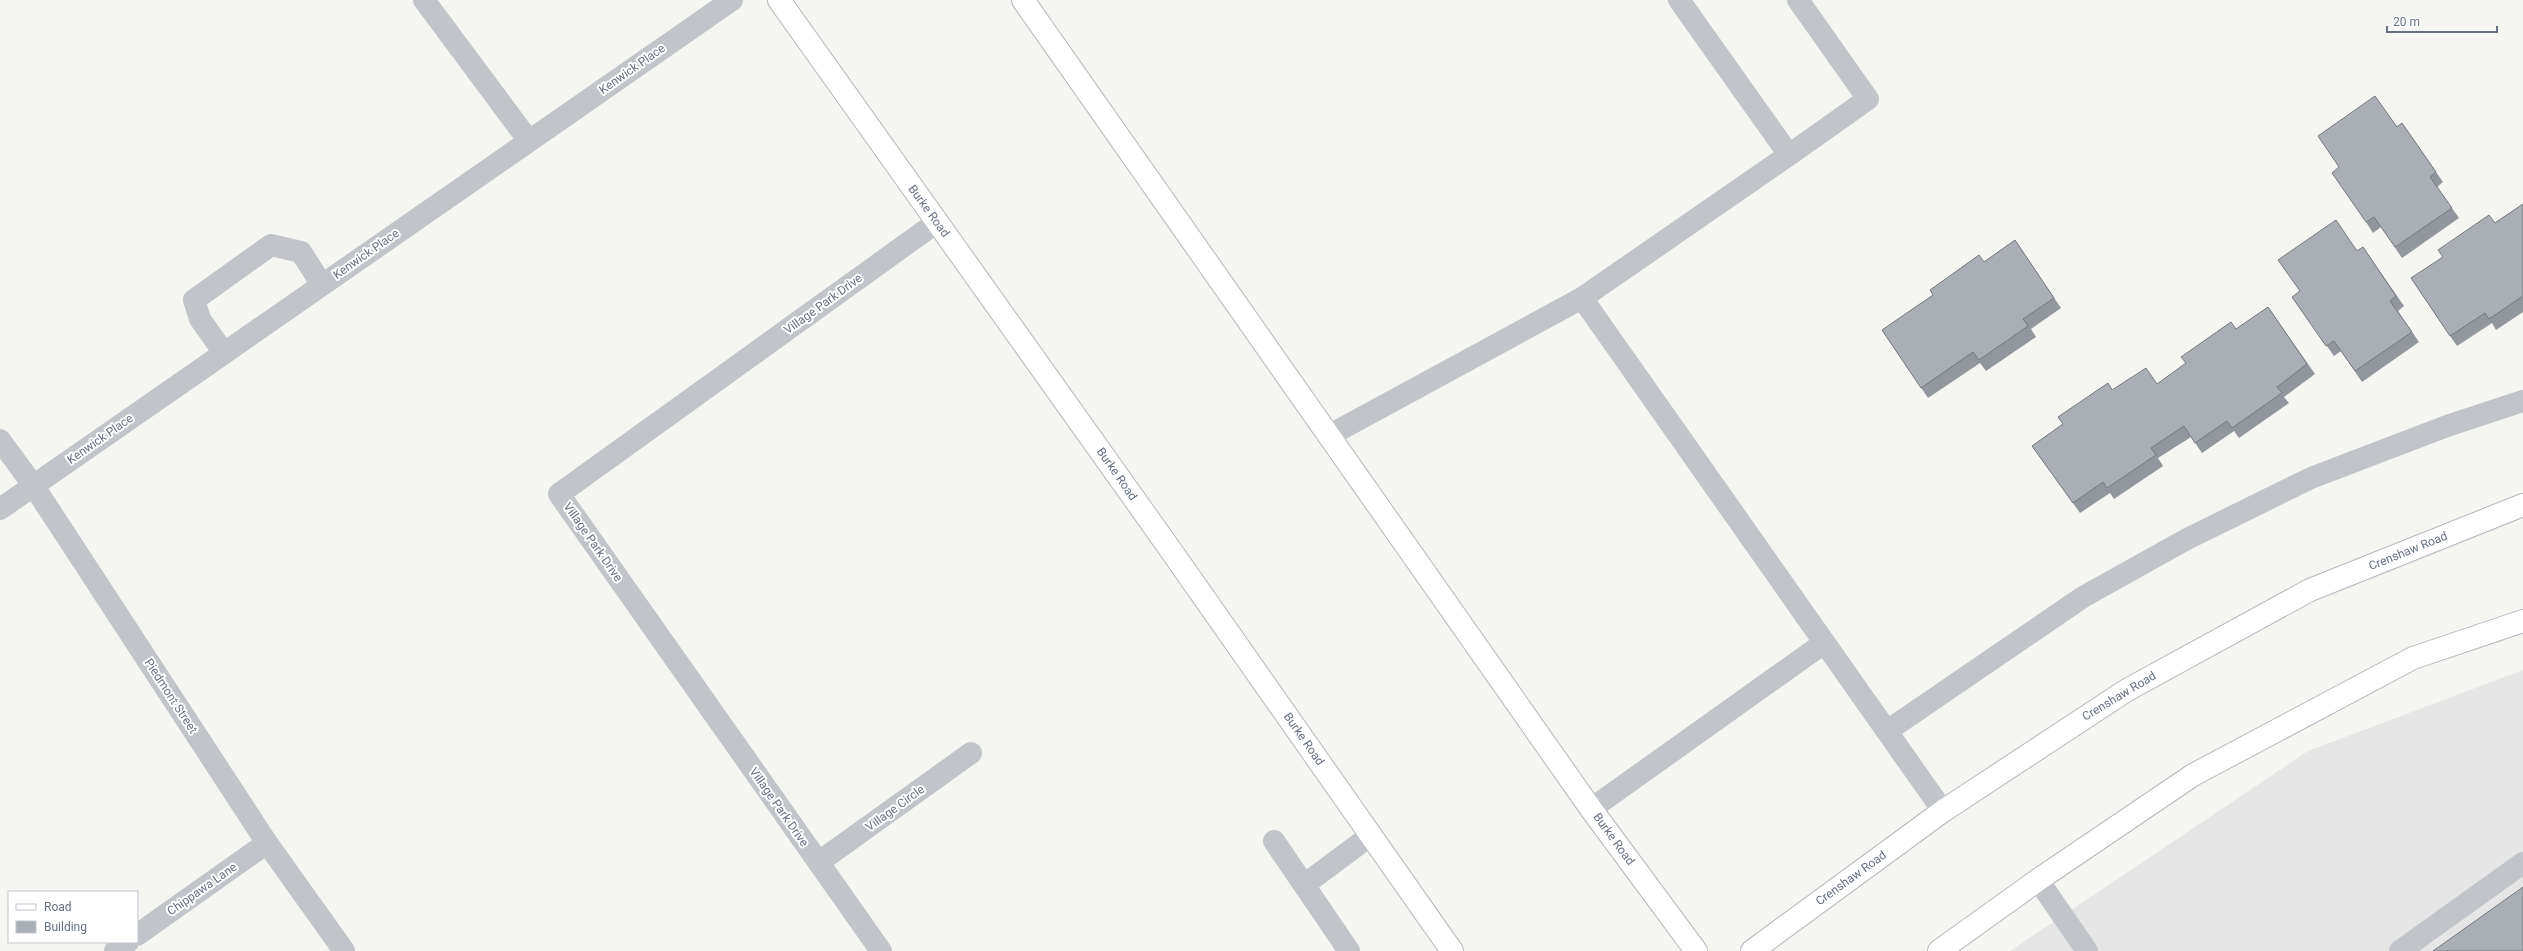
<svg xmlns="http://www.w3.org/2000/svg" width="2523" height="951" viewBox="0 0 2523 951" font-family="Roboto,sans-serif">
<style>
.built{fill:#e6e6e6}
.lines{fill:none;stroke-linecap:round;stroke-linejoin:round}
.major-casing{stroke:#b5b7bb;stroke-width:24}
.minor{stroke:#c1c4c8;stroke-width:22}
.major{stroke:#fff;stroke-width:22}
.wall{fill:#92969d}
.building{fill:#aaafb6;stroke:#777a7f}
.labels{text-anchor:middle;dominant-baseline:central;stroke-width:4;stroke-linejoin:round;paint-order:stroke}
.street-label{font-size:12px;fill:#677181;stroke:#fff}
</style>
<rect width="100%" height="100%" fill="#f5f6f2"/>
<path class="built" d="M2523 670V951H2010L2308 751Z"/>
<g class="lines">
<g class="major-casing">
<path id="major" d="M779 0 1165 542 1452 951
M1023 0 1591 809 1696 951
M1752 951 1943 811 2127 690 2310 590 2523 505
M1939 951 2038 880 2193 775 2413 658 2523 621"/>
</g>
<path class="minor" d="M424 0 529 141
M1679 0 1789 155 1868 99 1798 0
M1582 298 1943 811
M224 353 200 319 194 300 271 245 301 252 322 285
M1330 435 1582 298 1789 155
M0 440 33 485 267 843 344 951
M0 509 732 0
M1887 731 2083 597 2187 539 2311 478 2447 426 2523 401
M1591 809 1824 643
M1274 841 1349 951
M819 862 971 753
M2038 880 2087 951
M1304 885 1371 835
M137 935 267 843
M115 951 128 942
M881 951 559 494 937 222
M2400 951 2523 863"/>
<use href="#major" class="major"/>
</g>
<path class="wall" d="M2402 123 2443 182 2437 187 2459 218 2402 258 2381 227 2373 233 2366 222 2339 167Z
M2523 204V312L2496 330 2492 323 2457 346 2411 278Z
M2015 240 2061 308 2031 329 2036 337 1986 371 1980 363 1928 398 1882 330 1984 262Z
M2363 247 2404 306 2398 311 2419 342 2362 382 2341 351 2334 356 2292 297Z
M2268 307 2315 374 2284 397 2289 403 2239 438 2234 431 2202 453 2191 437 2158 458 2163 466 2114 499 2110 493 2080 513 2032 446 2063 424 2058 417 2113 390 2157 384Z"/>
<path class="building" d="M2375 96 2397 127 2402 123 2436 172 2430 177 2452 208 2395 247 2374 217 2366 222 2332 173 2339 167 2318 136Z
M2523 204V296L2489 319 2485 313 2450 336 2411 278 2443 257 2438 250 2489 215 2495 223Z
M2336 220 2357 251 2363 247 2396 296 2390 301 2412 332 2355 371 2334 341 2326 346 2292 297 2300 291 2278 260Z
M2015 240 2054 298 2023 319 2028 326 1979 360 1973 352 1921 388 1882 330 1933 295 1930 290 1979 255 1984 262Z
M2268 307 2307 364 2277 387 2282 393 2232 428 2227 421 2195 443 2184 426 2151 448 2156 455 2107 488 2103 482 2073 503 2032 446 2063 424 2058 417 2108 383 2112 390 2146 368 2157 384 2186 363 2181 357 2231 322 2236 329Z
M2523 887V951H2433Z"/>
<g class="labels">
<g class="street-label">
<text transform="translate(632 69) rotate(-35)">Kenwick Place</text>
<text transform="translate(929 211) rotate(54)">Burke Road</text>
<text transform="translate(366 254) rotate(-35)">Kenwick Place</text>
<text transform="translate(823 304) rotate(-36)">Village Park Drive</text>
<text transform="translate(100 439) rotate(-35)">Kenwick Place</text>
<text transform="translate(1117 474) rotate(55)">Burke Road</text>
<text transform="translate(593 542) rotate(55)">Village Park Drive</text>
<text transform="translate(2408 551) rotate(-22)">Crenshaw Road</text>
<text transform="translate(171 696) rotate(57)">Piedmont Street</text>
<text transform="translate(2119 696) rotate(-31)">Crenshaw Road</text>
<text transform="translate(1304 739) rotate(55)">Burke Road</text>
<text transform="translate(779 807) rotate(55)">Village Park Drive</text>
<text transform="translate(895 808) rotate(-36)">Village Circle</text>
<text transform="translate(1614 839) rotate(54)">Burke Road</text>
<text transform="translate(1851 878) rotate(-36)">Crenshaw Road</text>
<text transform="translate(202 889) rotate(-35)">Chippawa Lane</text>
</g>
</g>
<rect x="8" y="891" width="130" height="52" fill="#ffffff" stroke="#c2c6cd"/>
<rect x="16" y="904" width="20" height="6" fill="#ffffff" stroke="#c2c6cd"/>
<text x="44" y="911" font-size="12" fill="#677181">Road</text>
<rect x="16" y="921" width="20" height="12" fill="#aaafb6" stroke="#c2c6cd"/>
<text x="44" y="931" font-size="12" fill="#677181">Building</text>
<path d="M2387 26v6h110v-6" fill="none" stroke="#677181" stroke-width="2"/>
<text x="2393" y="26" font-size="12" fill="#677181" stroke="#ffffff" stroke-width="3" paint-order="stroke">20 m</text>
</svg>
